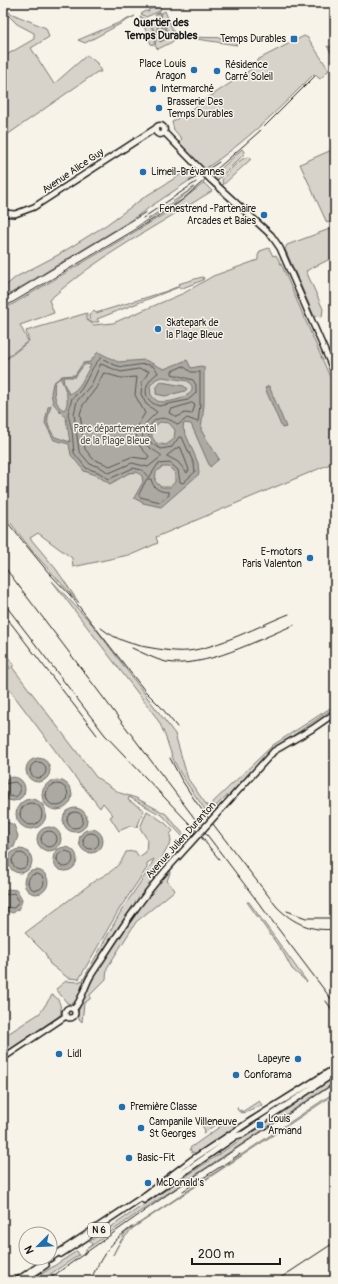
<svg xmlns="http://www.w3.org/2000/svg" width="338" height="1284" viewBox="0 0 338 1284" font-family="Pangolin,sans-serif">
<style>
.green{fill:#d7d3cb;stroke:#7a7874;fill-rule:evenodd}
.water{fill:#aca9a2;stroke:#72716c;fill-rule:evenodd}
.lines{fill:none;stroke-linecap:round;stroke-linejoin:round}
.shore{stroke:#565452;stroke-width:1}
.major-casing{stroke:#1c1c1c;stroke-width:8}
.major{stroke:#f7f3e8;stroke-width:5}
.rail{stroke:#1c1c1c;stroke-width:1}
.major-bridge-casing{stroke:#1c1c1c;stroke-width:8;stroke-linecap:butt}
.major-bridge{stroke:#f7f3e8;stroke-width:5}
.poi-dot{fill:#1f6fb2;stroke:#f7f3e8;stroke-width:1.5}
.labels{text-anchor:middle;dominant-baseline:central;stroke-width:3;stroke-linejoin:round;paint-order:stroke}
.shield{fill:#f7f3e8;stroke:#5e5c59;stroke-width:1}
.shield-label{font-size:9px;font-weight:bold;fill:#1c1c1c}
.poi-label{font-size:10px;fill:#1c1c1c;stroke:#f7f3e8;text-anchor:start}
.street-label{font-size:10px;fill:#1c1c1c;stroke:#f7f3e8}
.park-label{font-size:10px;fill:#545351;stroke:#f7f3e8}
.neighbourhood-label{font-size:11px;font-weight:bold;fill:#1c1c1c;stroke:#f7f3e8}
</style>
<rect width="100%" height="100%" fill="#f7f3e8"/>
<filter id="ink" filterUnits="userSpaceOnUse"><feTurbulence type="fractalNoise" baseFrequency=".025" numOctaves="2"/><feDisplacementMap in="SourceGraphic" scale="8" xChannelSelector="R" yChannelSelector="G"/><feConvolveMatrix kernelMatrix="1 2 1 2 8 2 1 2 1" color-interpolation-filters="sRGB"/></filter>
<g filter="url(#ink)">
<path class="green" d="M159 5 161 6 160 11 146 17 141 14 146 11 149 12 148 10Z
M3 10 46 28 49 37 31 48 54 84 87 55 97 63 101 72H97L7 135 3 128V57L34 39V33L17 24Z
M165 11 176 38 172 42 158 49 155 46 161 13ZM163 21 170 37 159 41 163 22Z
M160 12 156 34 151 24 156 21 157 23 158 17 156 18 155 15Z
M135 16 85 43 78 40Z
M140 16C151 22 156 32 154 45L151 44Z
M304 36 308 38 329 70 320 79 314 74C280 108 246 142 205 169L197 164V161L178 143 182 139 174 130 172 122 250 70 259 59Z
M183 37 233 38 239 43 237 45Z
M335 43V63L333 64 331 61 334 57 327 46 330 47Z
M242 149 245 153 217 181 212 177Z
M334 149 335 220 327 223 300 164Z
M249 157 251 159 223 185 222 180C229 172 238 158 249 157Z
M187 168 196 176 125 224 3 298V288L16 277 58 255 106 225 146 196 180 175Z
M204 183 212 191C157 226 98 256 49 300L54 313 20 325 28 341 3 361V310L163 215Z
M194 187 171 206 135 228Z
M335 227V260L332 258 306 271 323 309 322 317 314 316 285 249 287 245Z
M269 248 273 256 276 255 282 266 333 384 335 383V462L156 537 158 543 133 554 73 567 72 558 38 533 30 538 56 569 79 603 33 552 3 513V362L29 341 26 331 87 313V320L94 325 113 323 184 293 213 276 258 260V256L260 251Z
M202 277 204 278 203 280 180 289 179 287 97 319 99 322H91L89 317 90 314 94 311 96 313 167 291 179 286 178 284Z
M52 581 93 625 175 734 188 779 208 807 273 745 335 705V707L269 752 229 796H226L208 814C196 796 183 780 174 761 168 746 165 731 156 717Z
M3 651 14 665 12 667 96 777 120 793 136 798 166 814 186 837 184 838 163 816 129 797 128 800 144 810 137 827 130 826 119 831 110 817 113 815 103 803 100 808 82 785H81L3 681V673L10 668 3 658Z
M147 811 165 823 173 831 170 834 171 842 158 864 165 869 134 905 86 980 76 1002 71 1004 67 1003 56 989 66 981 78 982 83 980 121 911 148 871 154 859 147 863V868L120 908 79 979 68 978 50 964 45 953 25 933 93 882C109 872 118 870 126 852L135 851 139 857 146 852 147 839 140 828Z
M171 870 167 881 175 890 136 922 107 968 106 979 90 995V999L84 1003 82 1022 78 1018V1012L93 977 130 919 153 888Z
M247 902H249L307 982 292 969 284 954Z
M52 995C59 997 61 1006 61 1013L59 1016 3 1054V1037L40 1013Z
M335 1077V1082L138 1213 84 1251 92 1244 90 1241 246 1136 262 1127 265 1123Z
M335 1092V1094L133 1228 118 1245 113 1255 125 1233 132 1228Z
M259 1101 262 1105C255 1108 240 1119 237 1108H238L237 1109 239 1111 241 1110 242 1112Z
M198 1120 214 1123 215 1120 218 1123 203 1133 205 1130Z
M228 1121H233L235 1127 195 1154 194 1152 192 1153 190 1148Z
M77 1251 79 1255 40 1281H35L34 1279Z"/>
<path class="water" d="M163 21 170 37 160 42V39Z
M98 352 118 362 145 360 164 369 187 360 191 368 201 366 204 367V405L201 430 219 459 210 467 191 424 184 423 183 428 198 463 199 474 161 507 143 503 134 498 143 482 142 476 137 472 129 473 110 484 96 475 84 471 71 455 69 444 54 440 45 423 48 407 51 405C47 421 45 423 55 437L70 442 66 418 53 403 51 393 53 383 62 376 75 375 83 363 90 362ZM86 364 91 365C84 376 81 389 69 394L64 384 63 377H75L83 366ZM162 377 188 381 192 386V391C186 399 166 404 157 401L151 395 150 386 156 379ZM60 378C65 386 71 403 64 410 55 407 53 391 55 382ZM160 422 169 423 175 430 174 439 166 445 156 443 152 437V429ZM162 467H169L175 473V482L170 487H161L155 481 156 472Z
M161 382 184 386 187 389 185 391 165 396 156 394V388Z
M269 386 286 427 282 428 265 388Z
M26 770a12 12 0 1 1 24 0a12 12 0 1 1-24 0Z
M1 789a12 12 0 1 1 24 0a12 12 0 1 1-24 0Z
M42 795a15 15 0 1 1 30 0a15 15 0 1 1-30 0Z
M16 814a15 15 0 1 1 30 0a15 15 0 1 1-30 0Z
M63 820a12 12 0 1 1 24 0a12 12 0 1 1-24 0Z
M3 820 14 825 18 836 14 847 4 851Z
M37 839a12 12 0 1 1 24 0a12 12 0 1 1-24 0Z
M79 841a12 12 0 1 1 24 0a12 12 0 1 1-24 0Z
M53 859a12 12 0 1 1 24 0a12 12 0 1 1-24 0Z
M8 861a12 12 0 1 1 24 0a12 12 0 1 1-24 0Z
M24 882a12 12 0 1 1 24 0a12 12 0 1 1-24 0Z
M8 889 17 890 22 899 20 908 13 913 3 910V892Z"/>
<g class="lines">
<path class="shore" d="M101 358C107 360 112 365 118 366 130 370 151 356 158 373 144 382 140 400 159 406L188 400 196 393V385L193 380 172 374V371L183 366 191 372H200V404L198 422 187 418 178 425C166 415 151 415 148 433L151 443 161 449 172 447 179 437H182L194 464 195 472 183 483 180 482 178 470 170 463 158 464 149 478 142 470 133 468 109 479 98 472 86 468 74 453 72 431 68 414 72 398C87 389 88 368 101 358Z
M101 364 121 372 138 369 149 371 142 383 141 394 146 404 157 412 145 424C137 446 150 446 162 456L148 467 132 463 109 473 100 467 90 464 79 451 74 414 77 401 91 385Z
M104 373 121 378 137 377 135 395 145 413C134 430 132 441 149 456L147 459 131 457 110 466 93 459 85 449 80 414 83 405 96 388Z
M192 403 195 405 192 414 185 413 177 417 169 413 170 410Z
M179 447 181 448 189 470 187 473 178 462 167 456Z
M147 479H151C153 488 159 492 169 492V495L160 502 140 497 139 495Z
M30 770a8 8 0 1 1 16 0a8 8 0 1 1-16 0Z
M46 795a11 11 0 1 1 22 0a11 11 0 1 1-22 0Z
M3 784 15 782C22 786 22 794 15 797L3 795
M20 814a11 11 0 1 1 22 0a11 11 0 1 1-22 0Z
M67 820a8 8 0 1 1 16 0a8 8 0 1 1-16 0Z
M41 839a8 8 0 1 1 16 0a8 8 0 1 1-16 0Z
M83 841a8 8 0 1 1 16 0a8 8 0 1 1-16 0Z
M57 859a8 8 0 1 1 16 0a8 8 0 1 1-16 0Z
M12 861a8 8 0 1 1 16 0a8 8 0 1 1-16 0Z
M28 882a8 8 0 1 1 16 0a8 8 0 1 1-16 0Z
M3 895 14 893 19 901 14 908 3 907"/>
<g class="major-casing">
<path id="major" d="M155.5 130a4.5 4.5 0 1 1 9 0a4.5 4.5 0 1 1-9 0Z
M164 132 202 171
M210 179 271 235 280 248 335 374
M3 213 15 214 34 207 156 128
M245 783 274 751 312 729 335 713
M65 1013a5 5 0 1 1 10 0a5 5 0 1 1-10 0Z
M74 1009C82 1000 84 988 90 977 114 940 137 903 166 870
M3 1058 66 1016
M144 1200 236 1136 243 1134 335 1073
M61 1254 89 1236
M16 1281 144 1196 193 1159 249 1122 335 1068
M22 1281 46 1265"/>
</g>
<use href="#major" class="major"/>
<path class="rail" d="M189 182 219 162
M143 218 196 182
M3 299 146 212
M3 308 155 218 182 200 261 130 316 75
M3 517 48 572 70 595 145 691 161 707 177 727
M3 565 335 1004
M3 602 105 735 206 841
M3 613 97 735
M101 628C116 640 133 645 152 648 164 650 176 652 188 651 217 648 261 625 289 614
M132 648C143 653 154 659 166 662 205 669 257 640 294 625
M170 758 181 779 196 802 277 907C293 923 312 932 335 929
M201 837 219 859
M287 911 306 918H335
M326 1001 335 1014
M183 1191 240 1154
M46 1281 168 1194 335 1083
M90 1281C102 1256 109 1243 132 1227
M276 1281 335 1242"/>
<g class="major-bridge-casing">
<path id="major-bridge" d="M202 171 210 179
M166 870 245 783"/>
</g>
<use href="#major-bridge" class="major-bridge"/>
</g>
</g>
<g class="poi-dot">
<rect x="290" y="35" width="8" height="8" rx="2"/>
<circle cx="194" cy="70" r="4"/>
<circle cx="217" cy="71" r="4"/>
<circle cx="153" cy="89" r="4"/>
<circle cx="159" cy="108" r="4"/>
<circle cx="143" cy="172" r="4"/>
<circle cx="264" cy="215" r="4"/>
<circle cx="158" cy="329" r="4"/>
<circle cx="310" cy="558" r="4"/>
<circle cx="59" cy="1054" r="4"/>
<circle cx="298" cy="1059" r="4"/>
<circle cx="236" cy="1075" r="4"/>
<circle cx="122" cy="1107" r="4"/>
<rect x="256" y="1121" width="8" height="8" rx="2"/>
<circle cx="141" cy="1128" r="4"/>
<circle cx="129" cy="1158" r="4"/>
<circle cx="148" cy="1183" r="4"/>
</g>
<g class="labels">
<rect class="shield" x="88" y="1223" width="22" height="14" rx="3"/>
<g class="shield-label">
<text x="99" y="1230">N 6</text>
</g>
<g class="poi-label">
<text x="286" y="39" text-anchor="end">Temps Durables</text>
<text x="186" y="64" text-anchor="end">Place Louis<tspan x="186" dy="12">Aragon</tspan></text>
<text x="225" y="65">Résidence<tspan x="225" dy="12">Carré Soleil</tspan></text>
<text x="161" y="89">Intermarché</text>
<text x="167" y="102">Brasserie Des<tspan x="167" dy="12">Temps Durables</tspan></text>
<text x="151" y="172">Limeil-Brévannes</text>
<text x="256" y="209" text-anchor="end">Fenestrend -Partenaire<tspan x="256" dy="12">Arcades et Baies</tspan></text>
<text x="166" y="323">Skatepark de<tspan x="166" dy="12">la Plage Bleue</tspan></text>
<text x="302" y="552" text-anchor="end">E-motors<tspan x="302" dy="12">Paris Valenton</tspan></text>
<text x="67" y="1054">Lidl</text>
<text x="290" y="1059" text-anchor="end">Lapeyre</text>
<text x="244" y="1075">Conforama</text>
<text x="130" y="1107">Première Classe</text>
<text x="268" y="1119">Louis<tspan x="268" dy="12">Armand</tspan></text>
<text x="149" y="1122">Campanile Villeneuve<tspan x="149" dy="12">St Georges</tspan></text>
<text x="137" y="1158">Basic-Fit</text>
<text x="156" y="1183">McDonald's</text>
</g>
<g class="street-label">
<text transform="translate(73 171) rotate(-34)">Avenue Alice Guy</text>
<text transform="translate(181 840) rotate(-48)">Avenue Julien Duranton</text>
</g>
<g class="park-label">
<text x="115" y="429">Parc départemental<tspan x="115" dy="12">de la Plage Bleue</tspan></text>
</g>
<g class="neighbourhood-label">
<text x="161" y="22">Quartier des<tspan x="161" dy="13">Temps Durables</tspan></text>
</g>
</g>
<rect width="338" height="1284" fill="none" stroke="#f7f3e8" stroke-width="16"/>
<rect x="8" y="8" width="322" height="1268" fill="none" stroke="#1c1c1c" stroke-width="1.5" filter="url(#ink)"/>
<g transform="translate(38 1246) rotate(246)"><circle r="19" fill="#f7f3e8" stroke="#9f9d96"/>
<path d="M0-3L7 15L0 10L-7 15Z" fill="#1f6fb2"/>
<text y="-6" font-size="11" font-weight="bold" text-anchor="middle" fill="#1c1c1c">N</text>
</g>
<path d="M192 1258v6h88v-6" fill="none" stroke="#1c1c1c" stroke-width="2"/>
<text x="198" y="1258" font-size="12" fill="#1c1c1c" stroke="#f7f3e8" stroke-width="3" paint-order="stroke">200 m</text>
</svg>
